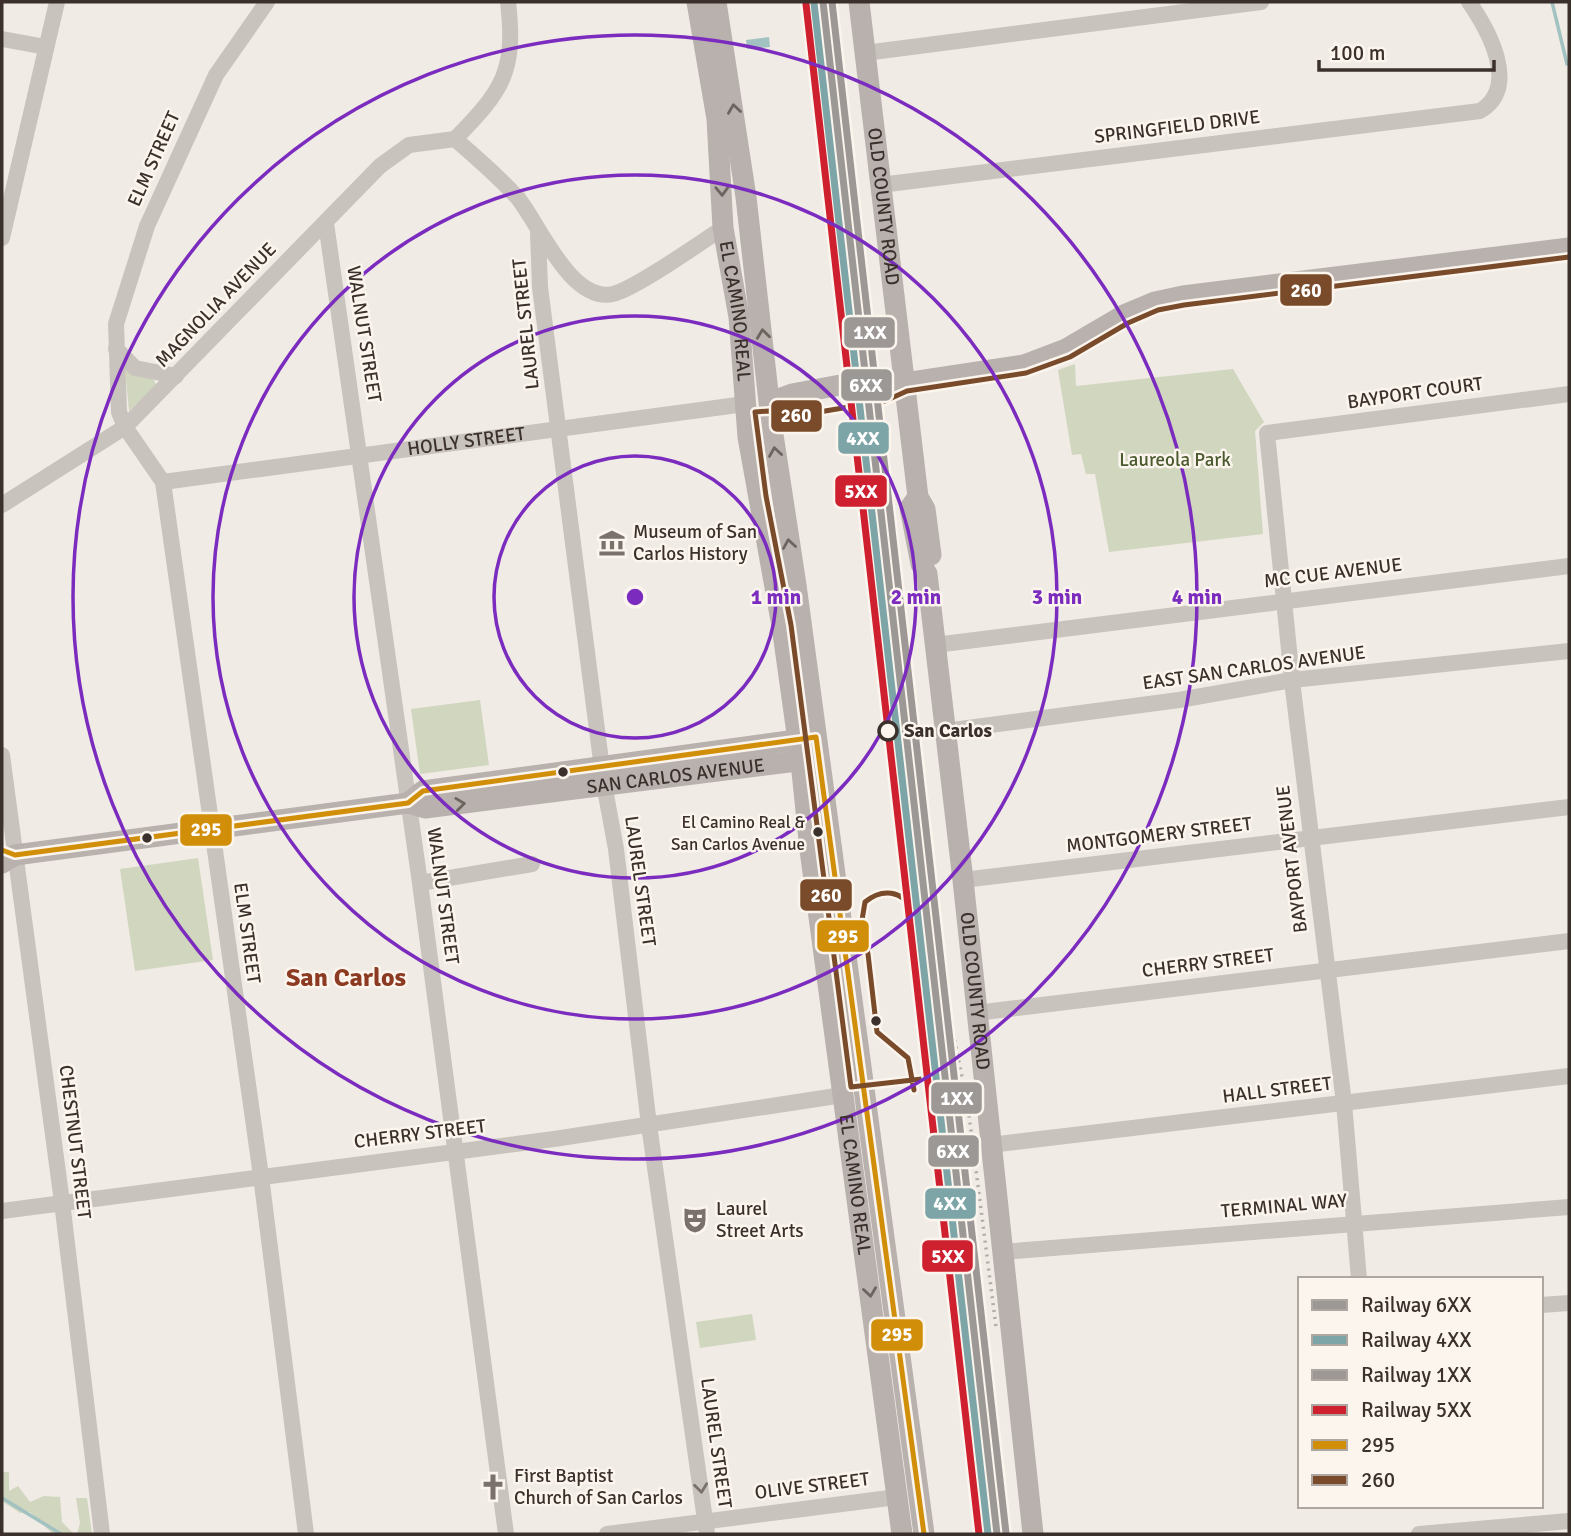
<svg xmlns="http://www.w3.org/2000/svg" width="1571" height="1536" viewBox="0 0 1571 1536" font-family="Signika,sans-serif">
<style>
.green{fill:#d1d6bf}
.water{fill:#a1c2c1}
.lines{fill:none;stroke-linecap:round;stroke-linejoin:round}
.stream{stroke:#a1c2c1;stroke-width:3.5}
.minor{stroke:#c9c3be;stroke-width:16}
.major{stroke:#b8b1ad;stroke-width:21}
.rail{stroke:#b1aca8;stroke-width:3.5;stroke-dasharray:2 5;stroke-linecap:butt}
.bus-1-casing{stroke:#fbf5ee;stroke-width:10}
.bus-2-casing{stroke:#fbf5ee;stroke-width:10}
.bus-1{stroke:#d18e09;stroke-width:5}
.bus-2{stroke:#7a4b2a;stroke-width:5}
.rail-1-casing{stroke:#fbf5ee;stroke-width:12}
.rail-2-casing{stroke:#fbf5ee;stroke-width:12}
.rail-3-casing{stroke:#fbf5ee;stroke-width:12}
.rail-4-casing{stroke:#fbf5ee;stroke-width:12}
.rail-1{stroke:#9c9896;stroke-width:7}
.rail-2{stroke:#7da5a7;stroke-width:7}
.rail-3{stroke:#9d9895;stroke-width:7}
.rail-4{stroke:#ce202f;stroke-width:7}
.oneway{stroke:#6d645f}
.oneway2{stroke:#7b726d}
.ring{fill:none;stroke:#7b2cbf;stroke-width:3.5}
.stop-dot{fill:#fbf5ee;stroke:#3b302b;stroke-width:3.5}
.bus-dot{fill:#3b302b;stroke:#fbf5ee;stroke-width:2.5}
.labels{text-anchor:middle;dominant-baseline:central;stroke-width:5;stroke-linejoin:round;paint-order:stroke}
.bus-label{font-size:17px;fill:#3b302b;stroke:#fbf5ee;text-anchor:end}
.street-label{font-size:19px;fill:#3b302b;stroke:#fbf5ee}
.park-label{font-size:19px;fill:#4a5a2e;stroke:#fbf5ee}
.poi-label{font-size:19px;fill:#3b302b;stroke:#fbf5ee;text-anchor:start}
.stop-label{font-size:19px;font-weight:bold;fill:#3b302b;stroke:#fbf5ee;text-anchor:start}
.district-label{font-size:26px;font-weight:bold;fill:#8c3b22;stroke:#fbf5ee}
.centre{fill:#7b2cbf;stroke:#fbf5ee;stroke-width:3.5}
.ring-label{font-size:21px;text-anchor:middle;font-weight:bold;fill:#7b2cbf;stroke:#fbf5ee;stroke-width:5;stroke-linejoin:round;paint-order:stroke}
.line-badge{stroke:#fbf5ee;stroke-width:2.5}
.badge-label{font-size:19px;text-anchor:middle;font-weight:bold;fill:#fff}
</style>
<rect width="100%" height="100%" fill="#f0ebe5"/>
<path class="green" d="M1075 364 1076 386 1233 369 1264 422 1255 431 1263 534 1109 552 1095 474H1086L1081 454 1072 455 1058 370Z
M125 369 154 380 156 385 129 411Z
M480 700 489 765 420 774 411 709Z
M198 858 213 960 135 971 120 869Z
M752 1314 756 1340 700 1348 696 1322Z
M2 1472H9V1491L18 1486 30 1502 44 1496 60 1497 62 1522 74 1534H53L30 1512 20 1513 2 1501Z
M76 1498H87L92 1534H77L80 1523Z"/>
<path class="water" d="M769 37 770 47 747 49 746 40Z"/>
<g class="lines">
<path class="stream" d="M1552 2 1567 64
M2 1498 61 1534"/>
<g class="minor">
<path d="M267 2 216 75 147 226 116 324 119 412 125 427 163 482 261 1176 306 1534"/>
<path d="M2 39 46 47"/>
<path d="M865 53 1261 2"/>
<path d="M455 139C477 158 498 176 517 197 539 223 570 303 613 294 635 289 700 243 723 228"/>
<path d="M455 139C503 90 516 72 508 2"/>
<path d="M880 185 1480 111C1520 87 1489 31 1469 2"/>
<path d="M326 223 420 883 506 1534"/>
<path d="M538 233 540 287 604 784 616 849 649 1125 707 1534"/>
<path d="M2 238 57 2"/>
<path d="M116 349 135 368 176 376"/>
<path id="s1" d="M163 482 745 404"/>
<path d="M2 505 125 427 380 166 409 145 455 139"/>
<path d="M935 645 1569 566"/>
<path d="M945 731 1179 700 1292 680 1569 651"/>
<path d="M2 755 62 1202 102 1534"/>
<path d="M963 880 1569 807"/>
<path d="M420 883 532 864"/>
<path d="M976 1013 1569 941"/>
<path d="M990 1145 1569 1076"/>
<path d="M2 1211 554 1139 843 1095"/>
<path d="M1002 1252 1569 1207"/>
<path d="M1359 1279 1344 1103 1293 689 1267 433 1569 394"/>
<path d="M1541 1305 1569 1303"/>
<path d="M607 1534 897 1497"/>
<path d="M1419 1534 1569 1521"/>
</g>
<g class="major">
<path id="s2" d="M697 2 717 119 723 228 739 317 748 437 782 626 801 762 810 850 902 1534"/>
<path d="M716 2 746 197 772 428 796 585 924 1534"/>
<path id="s3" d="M859 2 918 497 925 509 931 555"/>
<path d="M770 402 792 394 851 383 882 380 905 383 1024 365 1066 349 1124 315 1155 302 1183 296 1569 248"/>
<path id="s4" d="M918 497 910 508 921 564 927 574 963 880 1033 1534"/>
<path d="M408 803 423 791 811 738"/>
<path id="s5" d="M2 863 15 855 408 803 425 808 813 759"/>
</g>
<path class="rail" d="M945 992 968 1107 996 1327"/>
<g class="bus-1-casing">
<path id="bus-1" d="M816 737 924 1534
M2 850 15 855 408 803 423 791 816 737"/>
</g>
<g class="bus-2-casing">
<path id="bus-2" d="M922 1079 851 1087 791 625 766 496 755 412 769 411 795 416 885 401 907 391 1026 373 1070 357 1128 323 1158 310 1184 305 1569 257
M914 1090 908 1058 877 1032 868 954 861 926 865 902C882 888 902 890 913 910L928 1029 925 1053 932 1086"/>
</g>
<use href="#bus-1" class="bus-1"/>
<use href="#bus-2" class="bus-2"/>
<g class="rail-1-casing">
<path id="rail-1" d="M823 2 997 1534"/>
</g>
<g class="rail-2-casing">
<path id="rail-2" d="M814 3 988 1534"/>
</g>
<g class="rail-3-casing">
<path id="rail-3" d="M832 2 1006 1533"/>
</g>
<g class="rail-4-casing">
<path id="rail-4" d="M806 4 979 1534"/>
</g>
<use href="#rail-1" class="rail-1"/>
<use href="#rail-2" class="rail-2"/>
<use href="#rail-3" class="rail-3"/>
<use href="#rail-4" class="rail-4"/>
</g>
<defs><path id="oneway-chevron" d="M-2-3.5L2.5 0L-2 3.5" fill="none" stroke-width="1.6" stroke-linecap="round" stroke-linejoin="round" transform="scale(1.75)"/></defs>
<g class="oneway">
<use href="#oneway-chevron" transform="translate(734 109) rotate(-98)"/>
<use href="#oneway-chevron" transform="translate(722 191) rotate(88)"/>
<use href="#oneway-chevron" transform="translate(763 334) rotate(-97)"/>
<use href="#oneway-chevron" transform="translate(775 452) rotate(-99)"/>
<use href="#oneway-chevron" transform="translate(789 544) rotate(-99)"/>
<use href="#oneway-chevron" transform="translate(460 804) rotate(-7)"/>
<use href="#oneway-chevron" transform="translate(870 1292) rotate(82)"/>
</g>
<use class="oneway2" href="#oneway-chevron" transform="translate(701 1488) rotate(83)"/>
<g class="ring">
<circle cx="635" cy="597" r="141"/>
<circle cx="635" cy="597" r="281"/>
<circle cx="635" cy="597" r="422"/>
<circle cx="635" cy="597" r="562"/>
</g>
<defs>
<g id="museum-bare" transform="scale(2.1)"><path d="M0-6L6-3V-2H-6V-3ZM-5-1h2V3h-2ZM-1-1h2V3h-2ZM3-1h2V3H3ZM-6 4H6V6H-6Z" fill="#7a716c" stroke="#fbf5ee" stroke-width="2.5" paint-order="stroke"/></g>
<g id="theatre-bare" transform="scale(2.1)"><path d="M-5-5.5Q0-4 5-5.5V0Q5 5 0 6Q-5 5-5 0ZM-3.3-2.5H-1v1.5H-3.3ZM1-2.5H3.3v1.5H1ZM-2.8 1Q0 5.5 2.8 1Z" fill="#7a716c" stroke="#fbf5ee" stroke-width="2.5" paint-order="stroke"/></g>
<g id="church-bare" transform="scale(2.1)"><path d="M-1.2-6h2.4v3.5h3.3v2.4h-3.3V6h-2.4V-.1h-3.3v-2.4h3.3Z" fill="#7a716c" stroke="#fbf5ee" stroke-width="2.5" paint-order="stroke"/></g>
</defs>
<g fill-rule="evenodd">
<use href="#museum-bare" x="612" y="543"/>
<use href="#theatre-bare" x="695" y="1220"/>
<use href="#church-bare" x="493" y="1487"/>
</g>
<circle class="stop-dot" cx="888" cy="731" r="9"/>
<g class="bus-dot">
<circle cx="563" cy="772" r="6"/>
<circle cx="818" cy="832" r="6"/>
<circle cx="147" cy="838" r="6"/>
<circle cx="876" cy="1021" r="6"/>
</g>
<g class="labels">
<g class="bus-label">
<text x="805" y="822">El Camino Real &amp;<tspan x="805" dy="22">San Carlos Avenue</tspan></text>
</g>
<g class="street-label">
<text transform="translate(1177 127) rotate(-7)">SPRINGFIELD DRIVE</text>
<text transform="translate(154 159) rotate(-66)">ELM STREET</text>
<text stroke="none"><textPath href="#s3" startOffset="206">OLD COUNTY ROAD</textPath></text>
<text transform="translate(216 305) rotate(-46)">MAGNOLIA AVENUE</text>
<text stroke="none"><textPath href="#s2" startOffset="312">EL CAMINO REAL</textPath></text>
<text transform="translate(526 324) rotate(-96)">LAUREL STREET</text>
<text transform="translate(364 334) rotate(81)">WALNUT STREET</text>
<text transform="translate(1415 393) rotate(-8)">BAYPORT COURT</text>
<text stroke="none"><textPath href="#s1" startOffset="306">HOLLY STREET</textPath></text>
<text transform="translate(1333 573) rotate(-7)">MC CUE AVENUE</text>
<text transform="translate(1254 668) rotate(-8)">EAST SAN CARLOS AVENUE</text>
<text stroke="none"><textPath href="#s5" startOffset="682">SAN CARLOS AVENUE</textPath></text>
<text transform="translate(1159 835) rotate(-7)">MONTGOMERY STREET</text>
<text transform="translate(1292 859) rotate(-97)">BAYPORT AVENUE</text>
<text transform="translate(640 881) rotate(82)">LAUREL STREET</text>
<text transform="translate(443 896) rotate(82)">WALNUT STREET</text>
<text transform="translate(247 933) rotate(82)">ELM STREET</text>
<text transform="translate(1208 963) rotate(-7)">CHERRY STREET</text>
<text stroke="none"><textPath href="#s4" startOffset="502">OLD COUNTY ROAD</textPath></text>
<text transform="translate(1277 1090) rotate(-7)">HALL STREET</text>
<text transform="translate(420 1134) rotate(-7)">CHERRY STREET</text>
<text transform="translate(75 1142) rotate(83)">CHESTNUT STREET</text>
<text stroke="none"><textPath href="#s2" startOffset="1194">EL CAMINO REAL</textPath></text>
<text transform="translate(1284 1206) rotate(-5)">TERMINAL WAY</text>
<text transform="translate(716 1443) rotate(82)">LAUREL STREET</text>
<text transform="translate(812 1486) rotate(-7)">OLIVE STREET</text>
</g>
<g class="park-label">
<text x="1175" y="460">Laureola Park</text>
</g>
<g class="poi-label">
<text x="633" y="532">Museum of San<tspan x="633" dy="22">Carlos History</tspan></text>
<text x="716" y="1209">Laurel<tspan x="716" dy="22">Street Arts</tspan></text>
<text x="514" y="1476">First Baptist<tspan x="514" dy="22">Church of San Carlos</tspan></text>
</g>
<g class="stop-label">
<text x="904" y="731">San Carlos</text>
</g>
<g class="district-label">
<text x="346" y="978">San Carlos</text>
</g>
</g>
<circle cx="635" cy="597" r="10" class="centre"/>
<g class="ring-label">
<text x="776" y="604">1 min</text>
<text x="916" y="604">2 min</text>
<text x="1057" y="604">3 min</text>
<text x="1197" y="604">4 min</text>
</g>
<g class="line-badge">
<rect x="1279" y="273" width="54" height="34" rx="7" fill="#7a4b2a"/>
<rect x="843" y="316" width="53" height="33" rx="7" fill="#9d9895"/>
<rect x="840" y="368" width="53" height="34" rx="7" fill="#9c9896"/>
<rect x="770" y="399" width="53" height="34" rx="7" fill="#7a4b2a"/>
<rect x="837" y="421" width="53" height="34" rx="7" fill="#7da5a7"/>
<rect x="834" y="474" width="54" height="34" rx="7" fill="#ce202f"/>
<rect x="179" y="813" width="54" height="34" rx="7" fill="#d18e09"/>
<rect x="799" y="878" width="54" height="34" rx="7" fill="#7a4b2a"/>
<rect x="816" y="919" width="54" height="34" rx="7" fill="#d18e09"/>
<rect x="930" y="1081" width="53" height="34" rx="7" fill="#9d9895"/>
<rect x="927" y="1134" width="53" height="34" rx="7" fill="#9c9896"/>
<rect x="924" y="1187" width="53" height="33" rx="7" fill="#7da5a7"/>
<rect x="921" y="1239" width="53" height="34" rx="7" fill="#ce202f"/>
<rect x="870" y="1318" width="54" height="34" rx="7" fill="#d18e09"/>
</g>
<g class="badge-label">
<text x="1306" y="297">260</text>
<text x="870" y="339">1XX</text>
<text x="866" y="392">6XX</text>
<text x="796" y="422">260</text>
<text x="863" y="445">4XX</text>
<text x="861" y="498">5XX</text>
<text x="206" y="836">295</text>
<text x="826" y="902">260</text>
<text x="843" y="943">295</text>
<text x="957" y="1105">1XX</text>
<text x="953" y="1158">6XX</text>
<text x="950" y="1210">4XX</text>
<text x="948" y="1263">5XX</text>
<text x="897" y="1341">295</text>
</g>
<rect width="1571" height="1536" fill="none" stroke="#3b302b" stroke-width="7"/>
<rect x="1298" y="1277" width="245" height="231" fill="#fbf5ee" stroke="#aea6a0" stroke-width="2"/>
<rect x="1312" y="1300" width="35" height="10" fill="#9c9896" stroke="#aea6a0" stroke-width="2"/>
<text x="1361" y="1312" font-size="21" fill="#3b302b">Railway 6XX</text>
<rect x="1312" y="1335" width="35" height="10" fill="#7da5a7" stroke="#aea6a0" stroke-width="2"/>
<text x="1361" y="1347" font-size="21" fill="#3b302b">Railway 4XX</text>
<rect x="1312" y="1370" width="35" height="10" fill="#9d9895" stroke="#aea6a0" stroke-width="2"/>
<text x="1361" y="1382" font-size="21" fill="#3b302b">Railway 1XX</text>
<rect x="1312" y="1405" width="35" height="10" fill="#ce202f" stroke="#aea6a0" stroke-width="2"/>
<text x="1361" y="1417" font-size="21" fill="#3b302b">Railway 5XX</text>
<rect x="1312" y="1440" width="35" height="10" fill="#d18e09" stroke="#aea6a0" stroke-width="2"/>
<text x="1361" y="1452" font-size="21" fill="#3b302b">295</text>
<rect x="1312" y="1475" width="35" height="10" fill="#7a4b2a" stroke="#aea6a0" stroke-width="2"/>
<text x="1361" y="1487" font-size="21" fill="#3b302b">260</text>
<path d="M1319 60v10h175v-10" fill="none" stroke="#3b302b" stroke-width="3.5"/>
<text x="1330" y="60" font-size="21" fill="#3b302b" stroke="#fbf5ee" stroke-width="5" paint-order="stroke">100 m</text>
</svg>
